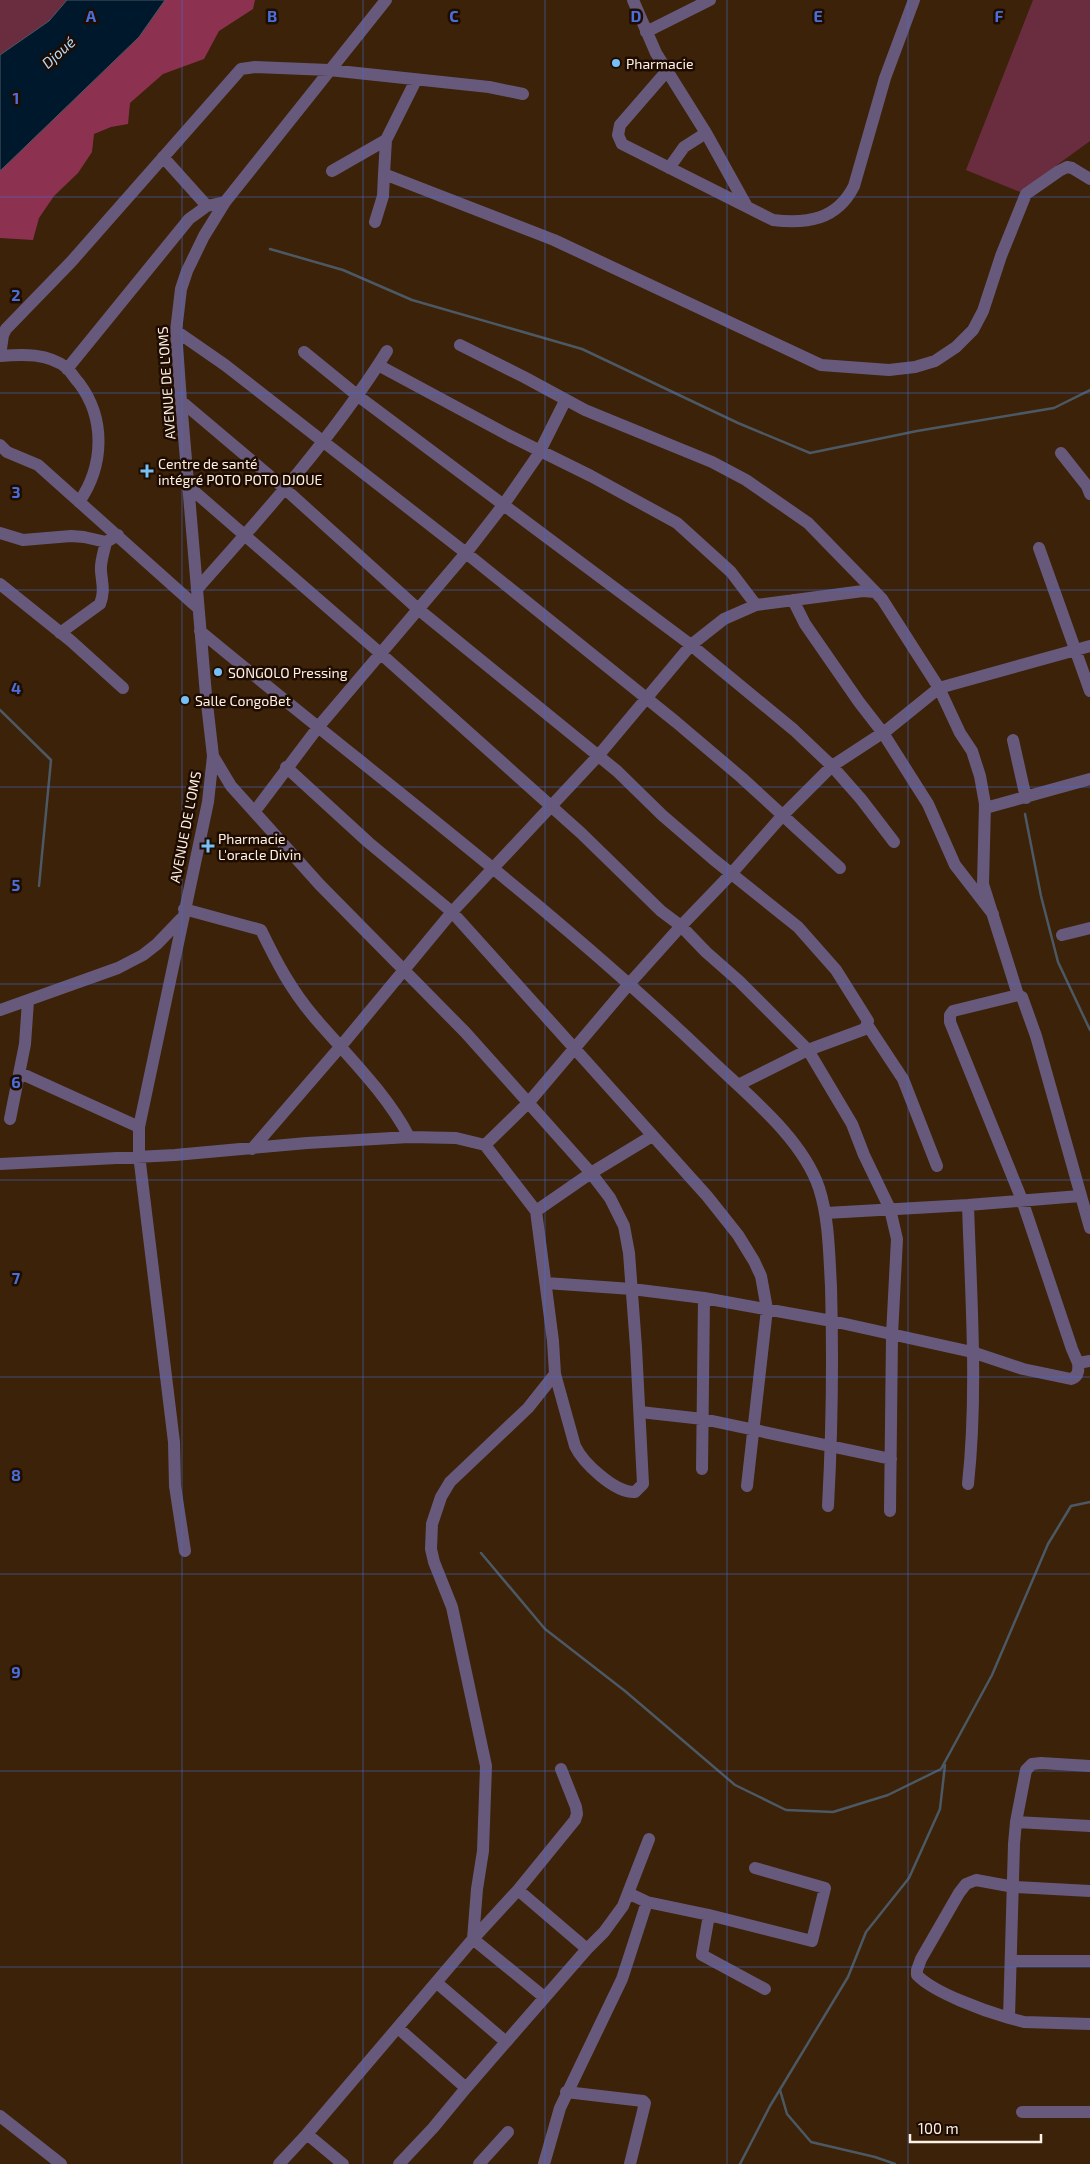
<svg xmlns="http://www.w3.org/2000/svg" width="1090" height="2164" viewBox="0 0 1090 2164" font-family="'Exo 2',sans-serif">
<style>
.green{fill:#6a2d40}
.forest{fill:#8d3150}
.water{fill:#00182b;stroke:#4c5964}
.lines{fill:none;stroke-linecap:round;stroke-linejoin:round}
.stream{stroke:#4c5964;stroke-width:2.5}
.minor{stroke:#67597c;stroke-width:12}
.grid{fill:none;stroke:#4a6fdb;stroke-width:1;stroke-opacity:0.55}
.poi-dot{fill:#76c0f7;stroke:#1f0c00;stroke-width:2}
.labels{text-anchor:middle;dominant-baseline:central;stroke-width:5;stroke-linejoin:round;paint-order:stroke}
.poi-label{font-size:14px;fill:#fef2e8;stroke:#1f0c00;text-anchor:start}
.street-label{font-size:14px;fill:#fef2e8;stroke:#1f0c00}
.water-label{font-size:15px;font-style:italic;fill:#b1dafb;stroke:#1f0c00}
.grid-label{font-size:16px;text-anchor:middle;font-weight:bold;fill:#4a6fdb;stroke:#1f0c00;stroke-width:5;stroke-linejoin:round;paint-order:stroke}
</style>
<rect width="100%" height="100%" fill="#3b2208"/>
<path class="green" d="M0 0H67L49 21 0 55Z
M1033 0H1090V141L1020 192 966 170Z"/>
<path class="forest" d="M165 0H255L253 9 219 31 204 59 163 74 130 103 128 124 111 127 94 134 92 152 78 173 54 196 39 218 33 240 0 238V171L139 37Z"/>
<path class="water" d="M67 0H165L139 37 0 171V55L49 21Z"/>
<g class="lines">
<path class="stream" d="M270 249 343 270 412 300 582 349 738 423 810 453 917 431 1054 408 1090 390
M0 710 51 760 39 886
M1025 814 1041 896 1058 962 1090 1030
M481 1553 545 1629 625 1691 735 1785 786 1810 833 1812 888 1795 941 1769 992 1675 1048 1544 1071 1506 1090 1502
M780 2090 787 2114 811 2142 875 2157 895 2164
M740 2164 770 2106 848 1977 866 1932 909 1878 940 1809 945 1765"/>
<path class="minor" d="M633 0 656 53 706 133 746 205
M646 32 710 0
M666 72 620 125 618 135 622 144 773 220C807 224 837 220 854 186L885 78 914 0
M386 140 384 174 554 240 821 365 889 370 915 367 935 361 956 347 973 330 983 311 1001 256 1026 194 1059 171 1067 167 1072 168 1090 179
M163 157 207 206
M669 168 684 147 706 133
M332 171 386 140 416 80
M375 222 383 196 384 174
M176 331 225 365 466 553 676 722 742 778 840 868
M460 345 524 377 585 410 712 462 746 480 808 523 882 599 939 688 960 733 972 751 980 776 985 804 989 807 1090 779
M304 352 358 396 691 645 794 730 832 766 861 799 894 842
M0 356 3 335 6 329 71 262 241 69 255 67 329 70 489 87 523 94
M0 356C23 354 48 353 67 368 71 372 75 379 79 383 106 419 104 466 79 502
M378 365 510 436 591 476 677 523 731 572 756 605
M67 369 189 219 207 206 225 202
M181 401 284 488 418 609 617 771 662 815 713 859 798 927 836 970 868 1021 865 1029 808 1050 738 1085
M0 445 7 452 38 465 198 608
M1061 453 1087 486 1090 494
M188 486 380 653 581 833 661 911 681 926 706 952 739 981 808 1050 852 1124 864 1155 890 1209 897 1239 892 1335 890 1511
M0 533 23 540 71 536 84 537 106 542
M1039 548 1090 691
M0 584 71 641 123 688
M197 589C264 514 333 437 387 351
M793 600 805 624 859 702 883 733 928 804 955 865 993 914
M200 631C370 772 548 904 707 1056 745 1093 802 1137 819 1188 829 1219 829 1253 831 1286 833 1359 832 1433 828 1506
M60 633 100 604C105 591 102 584 101 571 100 562 104 552 106 542L118 535
M1013 740 1026 798
M286 767 368 842 452 912 707 1196 738 1235 754 1261 761 1276 767 1309 747 1486
M985 804 983 884 1018 995
M255 811 319 726 466 553 504 504 538 455 565 401
M184 909 261 930C277 963 291 990 315 1018 346 1054 388 1095 409 1137
M1062 935 1090 928
M0 1010 118 968 143 955 157 944 181 919
M868 1026 903 1079 937 1166
M20 1073 139 1127
M10 1119 25 1044 28 1001
M485 1145 529 1102 629 984 681 926 731 874 782 816 832 766 887 730 939 688 1090 646
M252 1149 341 1046 452 912 598 756 691 645 724 619 756 605 863 591 875 592
M0 1164 175 1155 307 1143 409 1137 456 1138 485 1145 536 1211 553 1341 555 1374 575 1446C583 1463 615 1493 635 1492L643 1484 636 1347 629 1253 624 1226 610 1198 591 1173 465 1032 320 885 231 786 213 756
M968 1205C971 1298 978 1391 968 1484
M536 1211 591 1173 652 1136
M826 1213 968 1205 1080 1196
M1090 1228 1036 1036 1022 997 1018 995 953 1011 950 1015V1022L1022 1200 1072 1349 1078 1363 1090 1361
M546 1283 632 1289 704 1298 702 1469
M704 1298 832 1321 972 1352 1023 1369 1071 1379C1078 1377 1079 1370 1078 1363
M640 1412 703 1419 891 1459
M185 1551 175 1486 174 1442 139 1155V1127L208 802 213 756 206 695 181 401 176 331 181 289 187 271 204 236 225 202 386 0
M1090 1766 1041 1763 1032 1764 1026 1770 1016 1822 1014 1844 1009 2018 1024 2022 1090 2024
M1016 1822 1090 1826
M628 1893 647 1902 709 1915 812 1941 825 1888 755 1868
M709 1915 702 1955 765 1989
M473 1939 477 1889 483 1851 486 1766 452 1607 434 1562 431 1549 432 1524 441 1497 450 1482 528 1408 555 1374
M473 1939 544 1997
M587 1949 604 1932 623 1906 649 1839
M1011 1961H1090
M437 1983 506 2042 587 1949 518 1890
M1009 2018C985 2011 934 1993 917 1975V1970L921 1959 959 1893 966 1884 976 1880 1014 1887 1090 1891
M398 2028 466 2088 433 2128 399 2164
M466 2088 506 2042
M566 2092 643 2101 645 2103 630 2164
M1022 2112H1090
M0 2116 61 2164
M307 2134 343 2164
M279 2164 307 2134 473 1939 518 1890 575 1820 577 1814 576 1807 561 1769
M479 2164 508 2132
M544 2164 560 2108 622 1979 647 1902"/>
</g>
<path class="grid" d="M182 0V2164M363 0V2164M545 0V2164M727 0V2164M908 0V2164M0 197H1090M0 393H1090M0 590H1090M0 787H1090M0 984H1090M0 1180H1090M0 1377H1090M0 1574H1090M0 1771H1090M0 1967H1090"/>
<g class="poi-dot">
<circle cx="616" cy="63" r="5"/>
<path d="M144.5 463.5h5v5h5v5h-5v5h-5v-5h-5v-5h5z"/>
<circle cx="218" cy="672" r="5"/>
<circle cx="185" cy="700" r="5"/>
<path d="M205.5 838.5h5v5h5v5h-5v5h-5v-5h-5v-5h5z"/>
</g>
<g class="labels">
<g class="poi-label">
<text x="626" y="63">Pharmacie</text>
<text x="158" y="463">Centre de santé<tspan x="158" dy="16">intégré POTO POTO DJOUE</tspan></text>
<text x="228" y="672">SONGOLO Pressing</text>
<text x="195" y="700">Salle CongoBet</text>
<text x="218" y="838">Pharmacie<tspan x="218" dy="16">L'oracle Divin</tspan></text>
</g>
<g class="street-label">
<text transform="translate(166 383) rotate(-94)">AVENUE DE L'OMS</text>
<text transform="translate(185 827) rotate(-79)">AVENUE DE L'OMS</text>
</g>
<g class="water-label">
<text transform="translate(58 52) rotate(-42)">Djoué</text>
</g>
</g>
<g class="grid-label">
<text x="91" y="22">A</text>
<text x="272" y="22">B</text>
<text x="454" y="22">C</text>
<text x="636" y="22">D</text>
<text x="818" y="22">E</text>
<text x="999" y="22">F</text>
<text x="16" y="104">1</text>
<text x="16" y="301">2</text>
<text x="16" y="498">3</text>
<text x="16" y="694">4</text>
<text x="16" y="891">5</text>
<text x="16" y="1088">6</text>
<text x="16" y="1284">7</text>
<text x="16" y="1481">8</text>
<text x="16" y="1678">9</text>
</g>
<path d="M910 2134v8h131v-8" fill="none" stroke="#fef2e8" stroke-width="2.5"/>
<text x="918" y="2134" font-size="15" fill="#fef2e8" stroke="#1f0c00" stroke-width="4" paint-order="stroke">100 m</text>
</svg>
